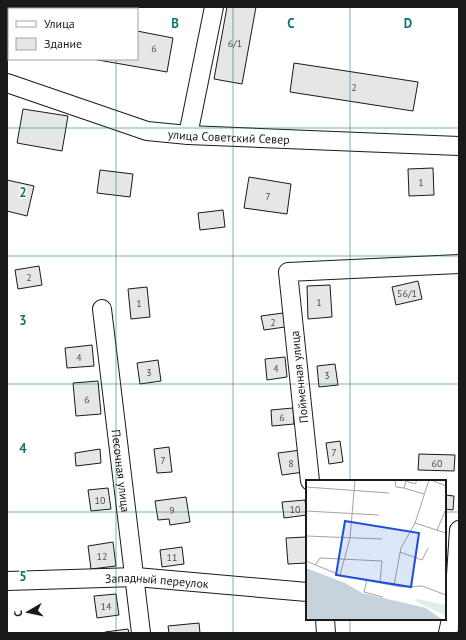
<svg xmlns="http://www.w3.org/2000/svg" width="466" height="640" viewBox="0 0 466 640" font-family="'PT Sans',sans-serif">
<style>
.building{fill:#e6e6e6;stroke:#1a1a1a}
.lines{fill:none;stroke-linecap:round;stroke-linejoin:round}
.minor-casing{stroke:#1a1a1a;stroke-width:20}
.minor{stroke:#fff;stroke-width:18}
.grid{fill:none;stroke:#0f766e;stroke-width:1;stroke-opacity:0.55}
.labels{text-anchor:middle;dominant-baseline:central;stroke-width:3;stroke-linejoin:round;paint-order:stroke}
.number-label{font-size:10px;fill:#4d4d4d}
.street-label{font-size:12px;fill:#1a1a1a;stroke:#fff}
.inset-road{fill:none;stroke:#a3a3a3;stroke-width:1}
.view{fill:#1d4ed8;fill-opacity:0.15;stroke:#1d4ed8;stroke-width:2}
.inset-edge{fill:none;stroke:#1a1a1a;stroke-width:2}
.grid-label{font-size:13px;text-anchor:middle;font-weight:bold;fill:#0f766e;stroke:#fff;stroke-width:3;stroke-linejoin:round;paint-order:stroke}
</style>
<rect width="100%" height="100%" fill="#fff"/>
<path class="building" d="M227 7H256L242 84 214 79Z
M137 31 173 38 167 72 92 59H137Z
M294 63 418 82 413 111 290 92Z
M23 109 68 116 62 151 17 143Z
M433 168 434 195 409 196 408 169Z
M100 170 133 174 130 197 97 193Z
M249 177 291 184 287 214 244 208Z
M7 180 34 186 27 216 7 211Z
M223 210 225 227 200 230 198 213Z
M39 266 42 285 18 289 15 270Z
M418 281 422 299 396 305 392 287Z
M330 285 332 317 308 319 307 286Z
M147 287 150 317 131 319 128 289Z
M283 313 285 327 264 330 261 316Z
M92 345 94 366 67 368 65 348Z
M285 357 287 377 267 380 265 359Z
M158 360 161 381 140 384 137 363Z
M335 364 338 385 319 387 317 366Z
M98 381 101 414 76 416 73 383Z
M293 408 294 424 272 426 271 410Z
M340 441 343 462 329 464 326 443Z
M169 447 172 472 157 473 154 449Z
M100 449 101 463 76 466 75 453Z
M301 450 304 472 282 475 278 453Z
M419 454 455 455 454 471 418 470Z
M108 488 111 509 91 511 88 490Z
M445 495 454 496 453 510 445 509Z
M186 497 190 522 170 525 169 519 158 520 155 501Z
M305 500 307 515 284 518 282 502Z
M306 537 307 563 288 564 286 538Z
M113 542 116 566 91 569 88 546Z
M182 547 184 564 162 567 160 550Z
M116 594 119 615 97 618 94 596Z
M199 623 200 633H169L168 626Z
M128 629 129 633H105V632Z"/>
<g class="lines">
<g class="minor-casing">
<g id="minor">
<path id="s1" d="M7 83 147 131 188 135 459 146"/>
<path d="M188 135 214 7"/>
<path id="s2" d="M102 309 141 633"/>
<path d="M310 481 288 272 459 264"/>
<path id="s3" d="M7 581 136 577 307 592"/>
<path d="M325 619 326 633"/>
<path d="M448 633 454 605 459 530"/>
</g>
</g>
<use href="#minor" class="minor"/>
</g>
<path class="grid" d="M116 7V9M233 7V633M350 7V481M116 59V633M7 128H459M7 256H459M7 384H459M7 512H307M445 512H459M350 619V633"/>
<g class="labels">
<g class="number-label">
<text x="235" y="43">6/1</text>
<text x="154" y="48">6</text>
<text x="354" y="87">2</text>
<text x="421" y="182">1</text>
<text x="268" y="196">7</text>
<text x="29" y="277">2</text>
<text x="407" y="293">56/1</text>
<text x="319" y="302">1</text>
<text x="139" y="303">1</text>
<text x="273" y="322">2</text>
<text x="79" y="357">4</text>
<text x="276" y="368">4</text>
<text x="149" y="372">3</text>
<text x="327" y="375">3</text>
<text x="87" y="399">6</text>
<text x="282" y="417">6</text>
<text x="334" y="452">7</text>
<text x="163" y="460">7</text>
<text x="291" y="463">8</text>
<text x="437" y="463">60</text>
<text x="100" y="500">10</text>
<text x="295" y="509">10</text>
<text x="172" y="510">9</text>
<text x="102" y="556">12</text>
<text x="172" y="557">11</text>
<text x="106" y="606">14</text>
</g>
<g class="street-label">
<text stroke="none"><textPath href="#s1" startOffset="230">улица Советский Север</textPath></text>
<text transform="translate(299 377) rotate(-96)">Пойменная улица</text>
<text stroke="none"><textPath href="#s2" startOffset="163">Песочная улица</textPath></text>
<text stroke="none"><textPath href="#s3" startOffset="150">Западный переулок</textPath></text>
</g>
</g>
<g transform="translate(306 480)">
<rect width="140" height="140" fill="#fff"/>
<path d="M111 119 140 125V136L109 121Z" fill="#e0efe3"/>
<path d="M0 88 39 103 56 113 120 128 137 140H0Z" fill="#c6d2dc"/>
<path class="inset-road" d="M89 0 90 7 98 8M111 0 109 4 100 1 98 8 118 14M125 0 140 6M0 7 83 13M0 31 73 35M109 43 140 53M131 50 140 29M0 56 76 59M94 72 116 80 122 68M0 81 34 95 95 107 116 106 140 115M9 85 14 78 76 81 74 102M34 95 44 58 49 0M61 100 58 112 77 117M88 105 95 68 109 43 123 0"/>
<path class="view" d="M39 41 113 53 105 107 30 95Z"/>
<rect width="140" height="140" class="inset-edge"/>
</g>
<g class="grid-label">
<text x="175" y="28">B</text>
<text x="291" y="28">C</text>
<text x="408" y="28">D</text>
<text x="23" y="197">2</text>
<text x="23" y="325">3</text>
<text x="23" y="453">4</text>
<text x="23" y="581">5</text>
</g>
<rect width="466" height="640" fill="none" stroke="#1a1a1a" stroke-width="16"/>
<rect x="8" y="8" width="130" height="52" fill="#ffffff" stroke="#a3a3a3"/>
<rect x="16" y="21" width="20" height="6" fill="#ffffff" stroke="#a3a3a3"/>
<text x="44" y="28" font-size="12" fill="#1a1a1a">Улица</text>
<rect x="16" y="38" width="20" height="12" fill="#e6e6e6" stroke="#a3a3a3"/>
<text x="44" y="48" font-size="12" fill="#1a1a1a">Здание</text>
<g transform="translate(28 612) rotate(261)" stroke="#ffffff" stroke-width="3" paint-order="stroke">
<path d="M0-3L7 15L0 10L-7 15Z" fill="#1a1a1a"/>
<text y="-6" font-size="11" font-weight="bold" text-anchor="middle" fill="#1a1a1a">С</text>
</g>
</svg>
